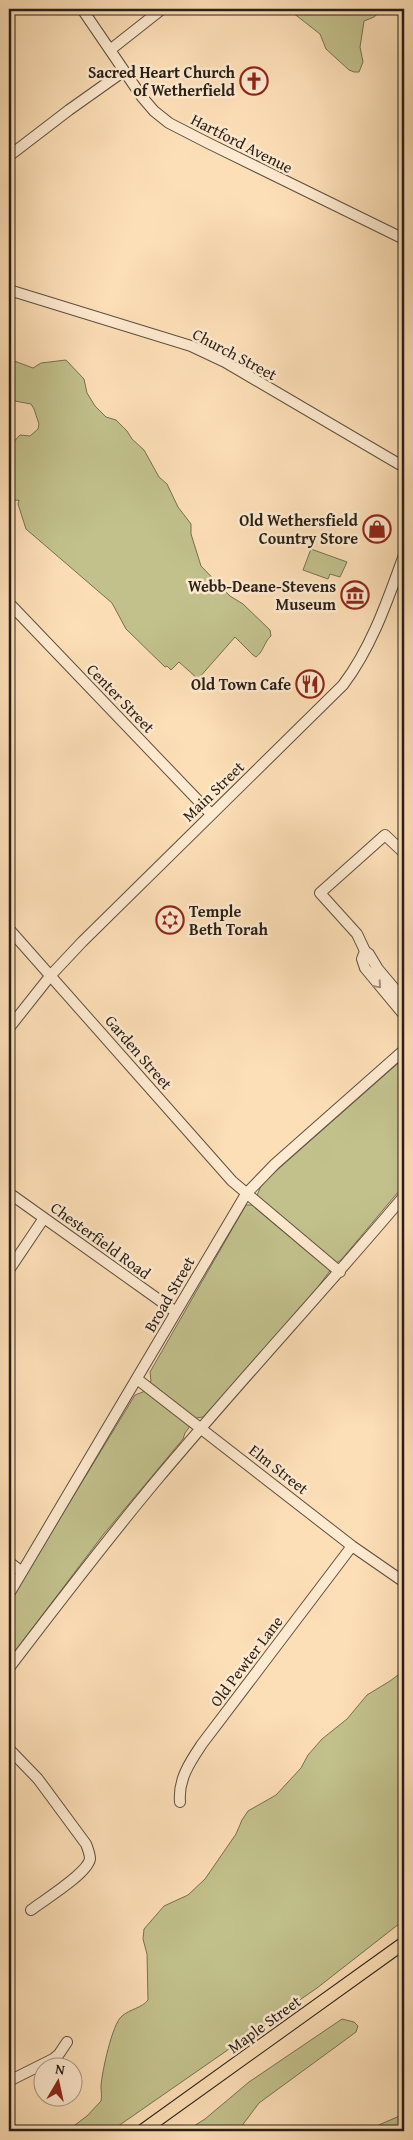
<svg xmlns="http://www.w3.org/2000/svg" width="413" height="2140" viewBox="0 0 413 2140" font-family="'Gentium Book Plus',serif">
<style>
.green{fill:#c2c18c;stroke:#757052}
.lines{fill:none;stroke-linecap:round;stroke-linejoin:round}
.minor-casing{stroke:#5d4f3f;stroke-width:12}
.major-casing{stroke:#281f17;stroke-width:14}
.minor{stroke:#feead0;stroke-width:10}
.major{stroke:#fddfb7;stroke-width:12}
.oneway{stroke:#9e8f7d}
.labels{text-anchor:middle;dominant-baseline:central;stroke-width:5;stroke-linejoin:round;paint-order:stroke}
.poi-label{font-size:16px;font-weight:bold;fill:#281f17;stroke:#feead0;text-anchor:end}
.street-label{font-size:16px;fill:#281f17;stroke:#feead0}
</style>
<rect width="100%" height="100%" fill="#fddfb7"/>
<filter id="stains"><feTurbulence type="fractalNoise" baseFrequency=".004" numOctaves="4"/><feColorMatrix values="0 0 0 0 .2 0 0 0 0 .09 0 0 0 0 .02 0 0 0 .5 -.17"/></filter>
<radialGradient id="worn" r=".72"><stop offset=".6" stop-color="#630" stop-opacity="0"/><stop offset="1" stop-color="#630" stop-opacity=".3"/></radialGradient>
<path class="green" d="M288 9H383L374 17 364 21 360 47 363 62 359 72H354L349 70 326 49 320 34Z
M9 359 33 368 41 363 66 360 84 379 87 393 95 406 106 417 116 420 127 431 132 439 144 450 159 477 167 484 178 507 191 524V534L201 566 230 596 243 604 270 630 271 636C264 642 264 651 256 657L253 655 235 637 198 679 179 662 171 670 167 666 165 667 126 629 112 603 26 529 18 504 19 500 9 501C9 482 5 447 20 435L30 436 38 429 39 424 34 409 31 404 15 401 9 391Z
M311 549 347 562 340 577 330 574 328 579 303 570Z
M404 1058V1185L341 1260C334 1262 317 1290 310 1298 276 1339 239 1378 203 1417L196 1418 185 1433 183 1439 103 1535 9 1659V1602L135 1395 143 1392 151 1381 150 1372 246 1205H253L260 1188 267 1179Z
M404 1668V1920L317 1988 111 2131H67L87 2116 101 2101C102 2096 101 2091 101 2086 102 2072 112 2024 122 2016 130 2009 142 2008 148 2000L147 1954 143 1939 144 1929 164 1906 188 1895 205 1879 236 1834 242 1820 248 1811 276 1795 301 1768 308 1755 322 1739 347 1719 367 1695 390 1681 402 1672Z
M342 2019 354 2022 358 2026 356 2032 259 2103 238 2131H186L205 2119 249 2082Z
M404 2114V2131H365Z"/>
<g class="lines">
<g class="minor-casing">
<path id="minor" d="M82 9 142 97 154 111 169 123 208 143 404 239
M110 50 162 9
M9 156 69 110 124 71
M9 290 191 346 225 362 404 467
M9 603 211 814
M404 853 385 835 320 893 357 934 365 951 369 954 378 969 404 1000
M9 929 232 1181 340 1272
M365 951 362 959 365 968 404 1015
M9 1028 51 975 82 942 343 685C372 647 388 599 404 555
M9 1193 176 1312
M9 1270 44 1218
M137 1379 352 1546 404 1582
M9 1562 22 1572
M9 1594 246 1194 275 1164 404 1050
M9 1668C57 1605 105 1542 156 1481 237 1384 323 1292 404 1196
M9 1749 38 1779 86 1844C88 1849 90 1854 90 1859 87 1874 44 1900 31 1910
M180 1802C178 1779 190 1762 202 1744L352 1546
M9 2081 53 2059 59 2054 67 2042"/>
</g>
<g class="major-casing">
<path id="major" d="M142 2131 404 1943"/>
</g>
<use href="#minor" class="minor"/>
<use href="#major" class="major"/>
</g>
<defs><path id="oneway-chevron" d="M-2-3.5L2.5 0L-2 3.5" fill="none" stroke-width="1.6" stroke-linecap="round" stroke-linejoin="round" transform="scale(1.25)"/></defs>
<use class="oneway" href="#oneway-chevron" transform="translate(378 985) rotate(49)"/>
<defs>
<g id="church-ring" transform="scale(1.4375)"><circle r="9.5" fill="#feead0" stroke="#8f2418" stroke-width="1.5"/><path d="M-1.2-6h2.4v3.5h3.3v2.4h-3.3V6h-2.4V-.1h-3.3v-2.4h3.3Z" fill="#8f2418"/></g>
<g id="shop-ring" transform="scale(1.4375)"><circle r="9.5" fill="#feead0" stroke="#8f2418" stroke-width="1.5"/><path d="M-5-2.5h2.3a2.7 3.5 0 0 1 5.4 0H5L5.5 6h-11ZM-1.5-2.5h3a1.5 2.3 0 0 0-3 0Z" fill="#8f2418"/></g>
<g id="museum-ring" transform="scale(1.4375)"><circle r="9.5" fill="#feead0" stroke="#8f2418" stroke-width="1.5"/><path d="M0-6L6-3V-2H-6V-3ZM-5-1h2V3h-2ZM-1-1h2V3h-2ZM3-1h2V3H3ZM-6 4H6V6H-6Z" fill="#8f2418"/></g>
<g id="restaurant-ring" transform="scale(1.4375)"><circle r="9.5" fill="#feead0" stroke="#8f2418" stroke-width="1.5"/><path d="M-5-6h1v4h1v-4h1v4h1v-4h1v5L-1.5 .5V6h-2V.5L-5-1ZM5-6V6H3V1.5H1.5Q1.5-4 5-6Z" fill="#8f2418"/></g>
<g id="synagogue-ring" transform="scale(1.4375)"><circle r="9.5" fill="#feead0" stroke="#8f2418" stroke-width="1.5"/><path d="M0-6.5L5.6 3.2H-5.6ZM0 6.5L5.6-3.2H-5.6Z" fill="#8f2418"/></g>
</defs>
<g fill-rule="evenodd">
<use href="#church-ring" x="254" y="81"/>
<use href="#shop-ring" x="377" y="529"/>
<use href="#museum-ring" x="355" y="595"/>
<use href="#restaurant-ring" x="310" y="684"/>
<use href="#synagogue-ring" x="170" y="920"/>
</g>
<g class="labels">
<g class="poi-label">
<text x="235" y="72">Sacred Heart Church<tspan x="235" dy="18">of Wetherfield</tspan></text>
<text x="358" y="520">Old Wethersfield<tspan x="358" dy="18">Country Store</tspan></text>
<text x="336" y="586">Webb-Deane-Stevens<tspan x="336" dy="18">Museum</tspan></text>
<text x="291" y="684">Old Town Cafe</text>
<text x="189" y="911" text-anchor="start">Temple<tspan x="189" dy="18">Beth Torah</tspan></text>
</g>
<g class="street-label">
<text transform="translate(242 143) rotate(27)">Hartford Avenue</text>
<text transform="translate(235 354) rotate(28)">Church Street</text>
<text transform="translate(121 698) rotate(46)">Center Street</text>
<text transform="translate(213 791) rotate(-44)">Main Street</text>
<text transform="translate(139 1052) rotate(49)">Garden Street</text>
<text transform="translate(101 1240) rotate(36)">Chesterfield Road</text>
<text transform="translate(169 1294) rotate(-60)">Broad Street</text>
<text transform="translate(279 1469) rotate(38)">Elm Street</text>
<text transform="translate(246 1661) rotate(-53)">Old Pewter Lane</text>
<text transform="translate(264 2024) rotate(-36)">Maple Street</text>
</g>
</g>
<rect width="413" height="2140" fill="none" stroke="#fddfb7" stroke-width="30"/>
<rect x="10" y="10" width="393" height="2120" fill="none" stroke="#281f17" stroke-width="2.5"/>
<rect x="15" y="15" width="383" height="2110" fill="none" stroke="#281f17"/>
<g transform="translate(58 2082) rotate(9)"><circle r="24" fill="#feead0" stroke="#a89986"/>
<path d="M0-4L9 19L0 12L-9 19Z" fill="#8f2418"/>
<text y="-8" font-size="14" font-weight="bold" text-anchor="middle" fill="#281f17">N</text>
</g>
<rect width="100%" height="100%" filter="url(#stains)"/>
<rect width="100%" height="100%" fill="url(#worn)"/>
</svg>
